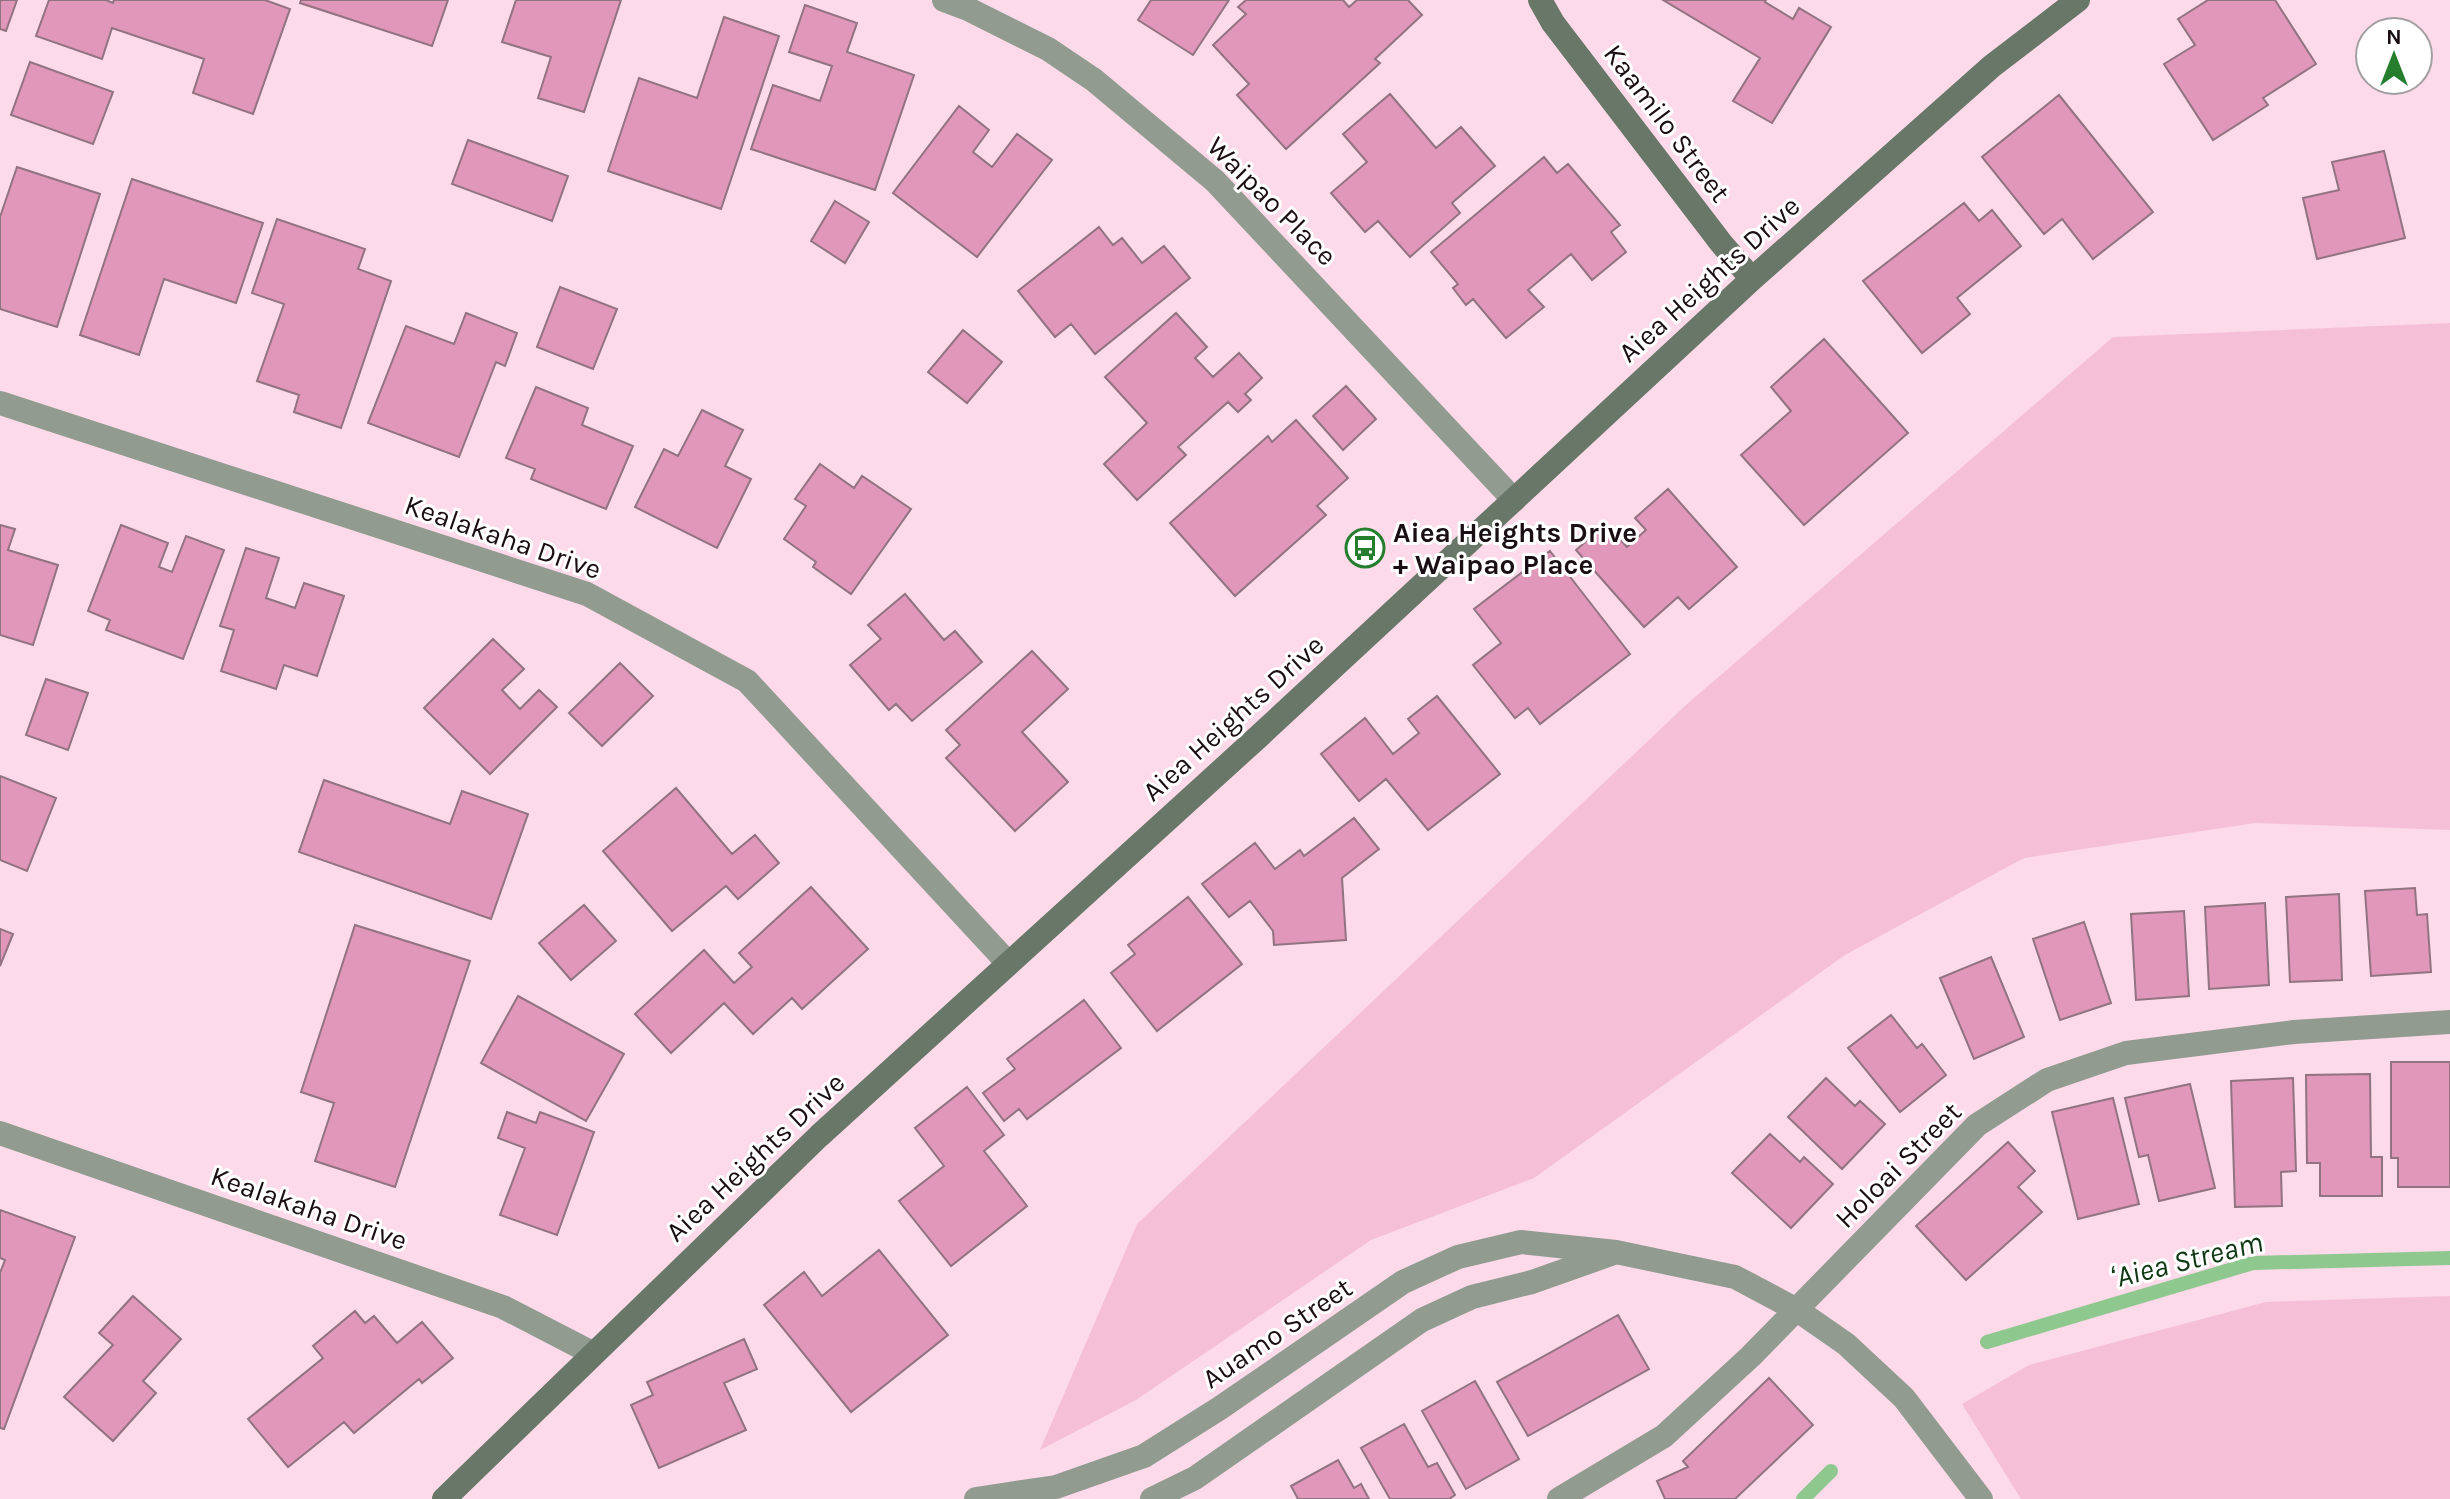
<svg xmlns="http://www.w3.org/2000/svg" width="2450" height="1499" viewBox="0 0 2450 1499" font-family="Karla,sans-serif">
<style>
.green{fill:#f5bfd8}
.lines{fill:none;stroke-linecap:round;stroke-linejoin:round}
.stream{stroke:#8fc88f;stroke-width:14}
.building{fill:#e097ba;stroke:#917381;stroke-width:2}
.street{stroke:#919b90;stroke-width:24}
.secondary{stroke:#687768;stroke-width:24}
.labels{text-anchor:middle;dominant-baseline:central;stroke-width:6;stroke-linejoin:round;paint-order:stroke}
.street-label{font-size:28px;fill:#190e13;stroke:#fff}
.poi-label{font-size:28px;font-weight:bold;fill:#190e13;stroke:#fff;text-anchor:start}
.water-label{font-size:30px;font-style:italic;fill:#0f3713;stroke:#fff}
</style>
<rect width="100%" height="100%" fill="#fcdae9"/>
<path class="green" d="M2450 323V830L2255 823 2024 858 1845 955 1534 1178 1371 1240 1136 1400 1040 1450 1137 1224 1686 705 2113 337Z
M2450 1296V1499H2021L1962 1404 2029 1365 2266 1302Z"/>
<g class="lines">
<path class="stream" d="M1987 1342 2253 1263 2450 1258
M1803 1499 1831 1471"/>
</g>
<path class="building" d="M0 0H17L6 31 0 29Z
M49 0H106L113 3 114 0H265L290 9 253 114 193 93 204 59 112 28 102 59 36 36Z
M301 0H448L432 46 300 3Z
M516 0H621L584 112 538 98 551 57 502 42Z
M1151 0H1229L1193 55 1138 20Z
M1246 0H1343L1349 7 1357 0H1408L1422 15 1375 59 1380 63 1286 149 1237 95 1249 84 1213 45 1246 14 1238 7Z
M1663 0H1766L1765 2 1793 19 1799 8 1831 27 1772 123 1733 101 1760 58Z
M2208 0H2275L2316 64 2263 98 2268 105 2213 140 2164 64 2195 45 2178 19Z
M805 5 857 23 847 52 914 75 875 190 751 149 773 85 820 101 832 66 789 52Z
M724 17 779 36 721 209 608 171 639 78 697 98Z
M30 62 113 92 93 144 11 115Z
M1390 94 1436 148 1461 127 1495 166 1452 203 1460 213 1410 257 1378 221 1365 232 1331 193 1367 162 1343 134Z
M2059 95 2153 212 2093 259 2062 219 2044 234 1982 157Z
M959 106 989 130 973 152 992 167 1017 134 1052 160 977 257 893 193Z
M468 140 568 176 552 221 452 184Z
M2384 151 2405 238 2317 259 2303 198 2339 190 2332 162Z
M1544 157 1557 173 1568 164 1620 225 1611 232 1626 252 1592 280 1571 254 1528 290 1544 307 1506 338 1473 299 1466 305 1453 288 1458 284 1431 252Z
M17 167 100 194 57 327 0 309V217Z
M132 179 263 223 236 303 164 279 139 355 80 335Z
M835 201 869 222 845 263 811 241Z
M1964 203 1979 221 1992 210 2021 246 1957 298 1970 314 1922 353 1863 281Z
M277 219 365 249 358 269 391 281 341 428 294 412 299 395 257 381 284 304 252 293Z
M1099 227 1113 245 1122 238 1142 263 1164 246 1190 278 1095 354 1071 324 1055 337 1018 291Z
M560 287 617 309 593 369 537 347Z
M466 313 517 333 505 366 496 362 459 457 368 423 406 326 454 344Z
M1176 313 1207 347 1195 358 1213 377 1239 353 1262 378 1245 394 1251 400 1238 412 1228 402 1178 447 1186 455 1137 500 1104 464 1147 423 1105 377Z
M963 330 1002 362 967 403 928 372Z
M1824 339 1908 433 1804 525 1741 455 1791 411 1771 387Z
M1346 386 1376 419 1343 450 1313 416Z
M536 387 588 408 582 425 633 446 606 509 531 479 535 469 506 458Z
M702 410 743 430 725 466 751 479 717 548 635 507 664 449 678 456Z
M1296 420 1348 478 1317 506 1326 515 1235 596 1170 523 1268 436 1272 442Z
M820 464 854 488 862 476 911 509 851 594 813 567 816 562 784 539 806 506 795 499Z
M1668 489 1737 567 1689 609 1678 597 1644 627 1576 550 1606 524 1627 547 1646 530 1635 518Z
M0 525 15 529 8 550 58 565 33 645 0 635Z
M121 525 168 543 159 567 172 572 186 536 224 550 183 659 106 630 110 620 88 611Z
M246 548 279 558 266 598 295 608 304 583 344 596 317 676 284 665 276 689 221 671 234 630 220 626Z
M1550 551 1630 654 1540 724 1528 708 1515 718 1473 665 1501 643 1474 609Z
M905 594 944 640 955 631 982 662 912 721 896 704 889 710 850 665 881 639 868 625Z
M493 639 524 669 502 690 520 709 539 690 557 707 490 774 424 708Z
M1032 651 1068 689 1022 732 1068 782 1015 831 946 758 960 745 946 730Z
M620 663 653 696 602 746 569 713Z
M46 679 88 693 68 750 26 735Z
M1437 696 1500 774 1428 830 1386 779 1359 801 1321 754 1365 718 1393 754 1419 733 1408 719Z
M0 776 56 798 27 871 0 860Z
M324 780 450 824 462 791 528 814 491 919 299 852Z
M676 788 732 854 755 835 779 863 738 899 726 886 672 931 603 851Z
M1354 818 1379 849 1342 878 1346 940 1274 945 1273 931 1250 901 1229 917 1202 884 1255 843 1275 869 1300 850 1304 856Z
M811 887 868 949 802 1009 792 998 753 1034 724 1003 671 1053 635 1014 704 950 734 983 752 967 739 953Z
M2415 888 2417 915 2427 914 2431 972 2371 976 2365 891Z
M2339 894 2342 980 2290 982 2286 897Z
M1188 897 1242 964 1157 1031 1111 973 1135 954 1128 945Z
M2265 903 2269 985 2209 989 2205 907Z
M584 905 616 941 571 980 539 943Z
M2184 911 2189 996 2136 1000 2131 914Z
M2084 922 2111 1003 2060 1020 2033 939Z
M355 925 470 961 395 1187 315 1161 334 1103 301 1092Z
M0 929 13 934 0 966Z
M1991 957 2024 1037 1974 1059 1940 978Z
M518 996 624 1054 586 1121 481 1063Z
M1084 1000 1121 1048 1027 1119 1019 1109 1004 1121 983 1093 1015 1069 1007 1059Z
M1891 1015 1917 1048 1922 1044 1946 1075 1900 1112 1848 1048Z
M2391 1062H2450V1187H2398V1158H2391Z
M2370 1074 2371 1157H2382V1196H2320V1163H2307L2306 1075Z
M1826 1078 1855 1106 1860 1101 1885 1124 1842 1169 1788 1117Z
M2293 1078 2296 1171 2281 1172 2282 1206 2235 1207 2231 1081Z
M2190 1084 2215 1188 2159 1201 2148 1155 2139 1157 2125 1098Z
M967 1087 1004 1135 984 1151 1027 1206 951 1266 899 1201 944 1166 915 1128Z
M2113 1098 2139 1204 2078 1219 2052 1112Z
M507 1112 536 1123 540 1112 594 1132 557 1235 500 1215 525 1148 498 1138Z
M1770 1134 1800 1162 1804 1157 1833 1184 1791 1228 1732 1173Z
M2008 1142 2035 1171 2018 1187 2042 1212 1966 1280 1916 1226Z
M0 1210 75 1237 4 1429 0 1428V1273L5 1260 0 1258Z
M879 1250 948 1335 851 1412 764 1305 804 1272 822 1296Z
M133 1296 181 1339 143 1381 156 1393 113 1441 64 1397 113 1345 99 1333Z
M355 1311 365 1323 374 1316 397 1343 422 1322 453 1358 422 1383 419 1379 354 1433 344 1422 288 1467 248 1419 323 1358 313 1346Z
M1618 1315 1649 1369 1528 1436 1497 1382Z
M744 1339 757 1369 724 1383 746 1430 659 1468 631 1405 653 1395 647 1382Z
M1769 1378 1813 1425 1735 1499H1665L1657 1481 1688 1467 1683 1461Z
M1475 1381 1519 1459 1466 1489 1422 1411Z
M1404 1424 1428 1467 1437 1463 1455 1495 1449 1499H1390L1361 1448Z
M1338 1460 1354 1488 1361 1484 1369 1499H1298L1291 1486Z"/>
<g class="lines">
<path class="street" d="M944 0 968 9 1048 49 1094 80 1215 181 1514 500
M0 403 587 594 747 681 1008 963
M0 1133 503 1307 592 1353
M976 1499 1056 1487 1144 1456 1220 1408 1403 1282 1458 1257 1521 1242 1616 1252 1735 1277 1797 1310 1846 1344 1904 1398 1981 1499
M1152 1499 1195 1478 1422 1320 1472 1297 1532 1282 1611 1254
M1559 1499 1664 1436 1751 1356 1977 1125 2047 1080 2126 1053 2294 1032 2450 1022"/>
<path class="secondary" d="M1540 0 1553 23 1721 243 1752 279
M444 1499 819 1136 1257 738 1752 279 1992 66 2078 0"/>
</g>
<defs>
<g id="bus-ring" transform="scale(2)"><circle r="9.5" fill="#fff" stroke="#247e2e" stroke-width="1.5"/><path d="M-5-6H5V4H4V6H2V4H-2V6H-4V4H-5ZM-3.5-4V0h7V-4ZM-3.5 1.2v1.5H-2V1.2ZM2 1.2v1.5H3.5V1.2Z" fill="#247e2e"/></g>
</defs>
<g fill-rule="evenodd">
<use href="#bus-ring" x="1365" y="548"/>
</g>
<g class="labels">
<g class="street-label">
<text transform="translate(1667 123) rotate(53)">Kaamilo Street</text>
<text transform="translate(1272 201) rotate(45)">Waipao Place</text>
<text transform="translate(1709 279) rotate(-42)">Aiea Heights Drive</text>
<text transform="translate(503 537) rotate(19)">Kealakaha Drive</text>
<text transform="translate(1233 718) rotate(-42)">Aiea Heights Drive</text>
<text transform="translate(755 1157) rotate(-43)">Aiea Heights Drive</text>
<text transform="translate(1898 1165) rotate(-45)">Holoai Street</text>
<text transform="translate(309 1208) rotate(19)">Kealakaha Drive</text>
<text transform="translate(1277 1333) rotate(-34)">Auamo Street</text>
</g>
<g class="poi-label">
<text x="1393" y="532">Aiea Heights Drive<tspan x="1393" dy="32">+ Waipao Place</tspan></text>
</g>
<g class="water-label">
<text transform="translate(2186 1260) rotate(-14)">ʻAiea Stream</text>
</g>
</g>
<g transform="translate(2394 56)"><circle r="38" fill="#ffffff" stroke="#a39fa1" stroke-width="2"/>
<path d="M0-6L14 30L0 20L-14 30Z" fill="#247e2e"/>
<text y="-12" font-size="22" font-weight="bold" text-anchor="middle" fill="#190e13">N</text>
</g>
</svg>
